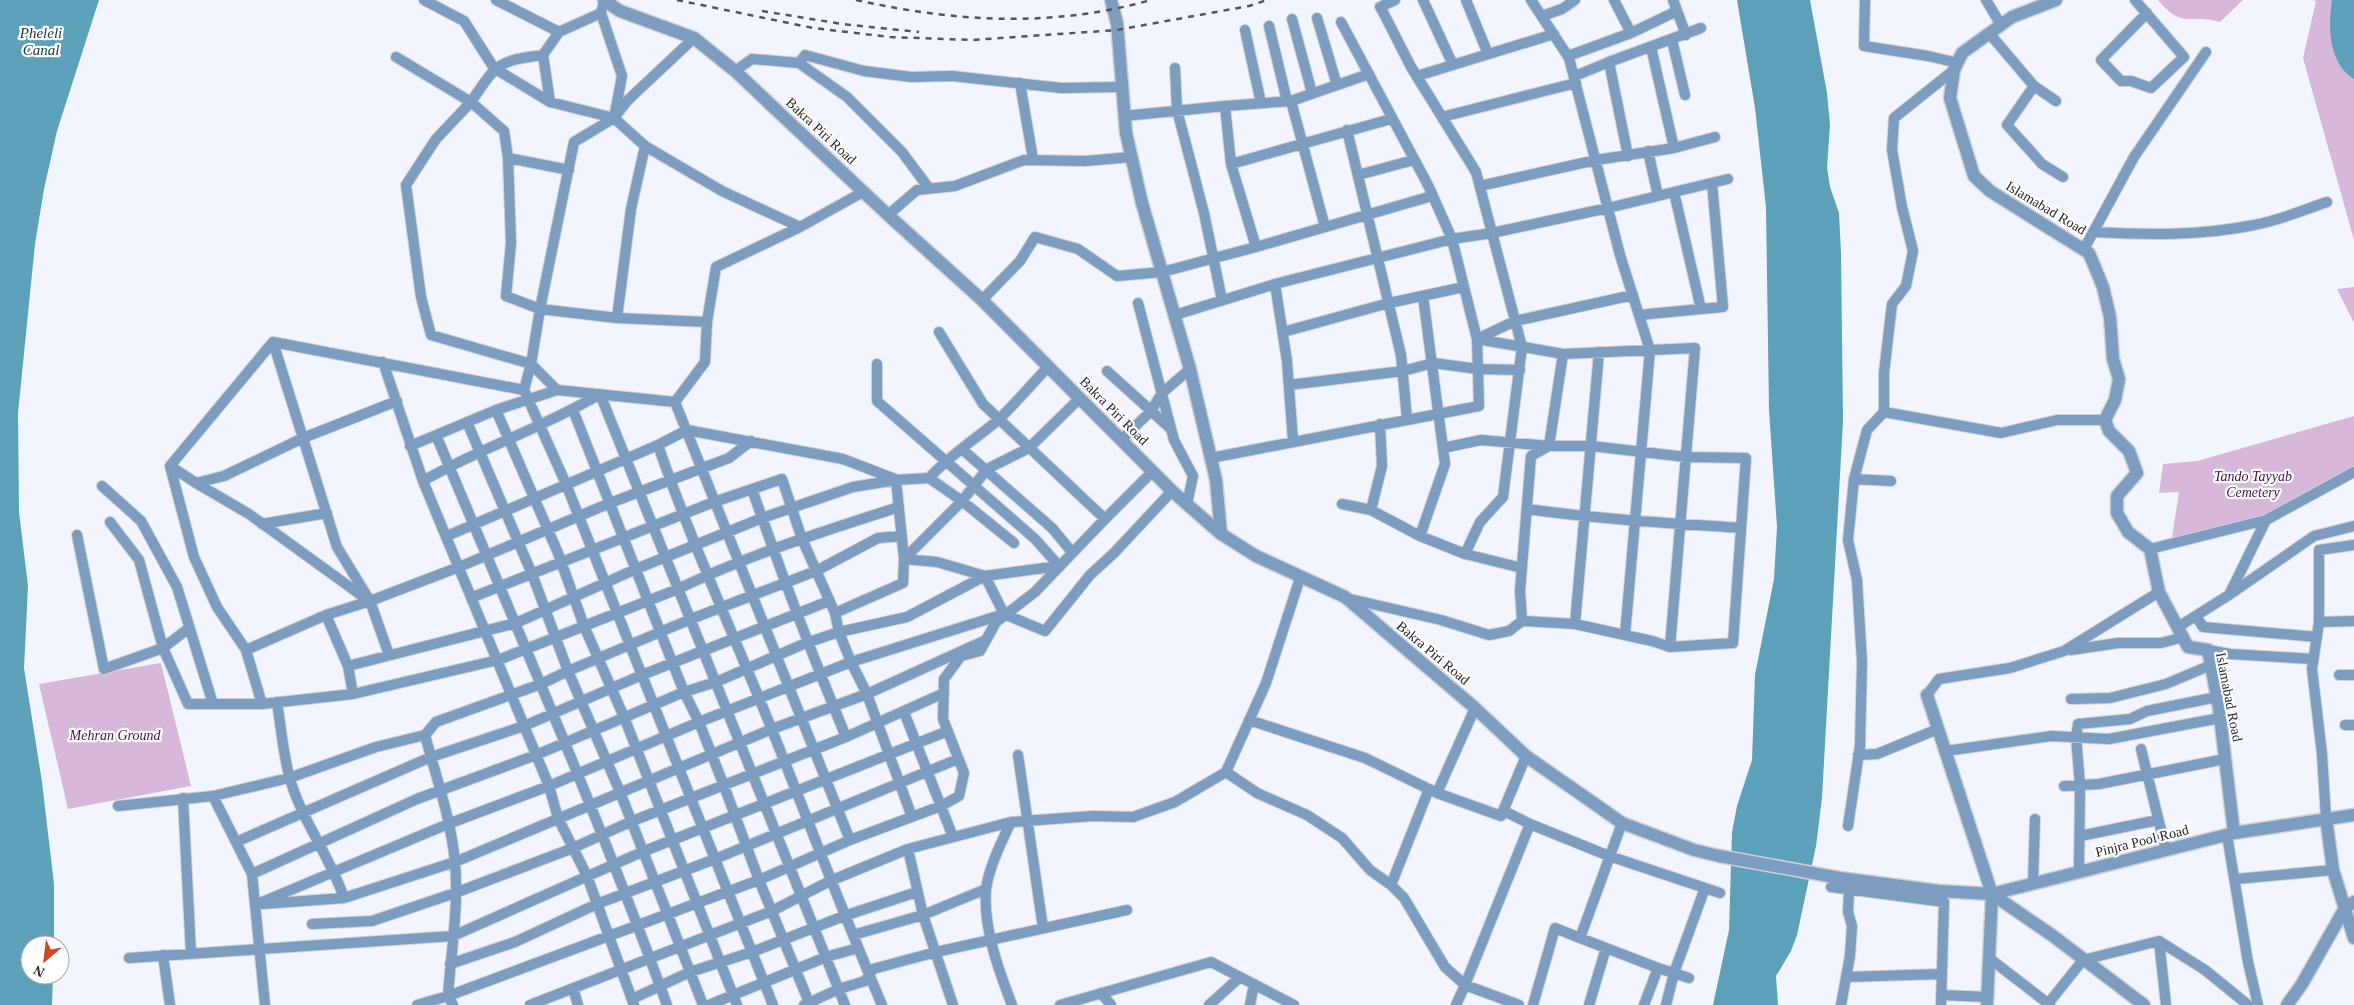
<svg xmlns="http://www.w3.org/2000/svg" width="2354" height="1005" viewBox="0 0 2354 1005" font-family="'Times New Roman',serif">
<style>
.green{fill:#d7b8db}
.water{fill:#5da0ba}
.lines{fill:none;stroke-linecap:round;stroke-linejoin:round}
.minor-casing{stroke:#ced0d7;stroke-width:12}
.tertiary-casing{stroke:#ced0d7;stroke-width:15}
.minor{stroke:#7c9dbf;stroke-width:10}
.tertiary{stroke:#7c9dbf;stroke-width:12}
.rail{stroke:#54555a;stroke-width:2.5;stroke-dasharray:6 6;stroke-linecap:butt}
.labels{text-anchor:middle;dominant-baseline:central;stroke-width:4.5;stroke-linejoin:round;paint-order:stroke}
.street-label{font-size:14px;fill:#242528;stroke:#fff}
.park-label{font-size:14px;font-style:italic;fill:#43124a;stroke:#fff}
.water-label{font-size:15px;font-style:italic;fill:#163642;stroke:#fff}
</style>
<rect width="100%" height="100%" fill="#f3f5fe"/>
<path class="green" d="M2158 0H2243L2220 22C2189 13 2183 30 2158 0Z
M2312 0H2354V240L2303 58 2316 1Z
M2354 287V323L2337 289Z
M2354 416V471L2266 520 2171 544 2179 492 2159 493 2163 464 2197 461Z
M161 663 191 786 68 809 39 684Z"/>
<path class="water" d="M0 0H99L57 131 44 189 35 244 18 413 19 512 28 586 24 668 42 782 54 884V945H30V975H53L52 1005H0Z
M1737 0H1810L1827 93 1830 125 1827 168 1830 187 1839 213 1841 253 1843 421 1822 798 1816 846 1797 935 1791 951 1776 976 1778 1005H1713L1729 930 1732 832 1737 806 1752 760 1755 675 1774 579 1777 527 1769 410 1766 207 1755 108Z
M2332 0H2354V79C2328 63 2328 26 2332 0Z"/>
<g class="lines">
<g class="minor-casing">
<path id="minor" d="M424 0 464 21 494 68 550 102
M496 0 559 32
M1395 0 1380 7 1383 12 1411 67 1476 172 1522 347 1503 497 1480 522 1465 554
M1423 0 1453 65
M1466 0 1488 54
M1531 0 1569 58 1620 255 1650 350 1625 635
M1614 0 1631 33
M1673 0 1686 35
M1865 0 1864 46 1928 56 1958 63
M1986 0 2001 25
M2135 0 2184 57 2151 88 2131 81H2121L2101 60 2147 13
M604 2 601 13 622 76 614 118 645 146 722 191 800 227 863 192
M1542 16 1562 9 1575 0
M1317 18 1337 85
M1292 19 1312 93
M1269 26 1287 101
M1245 30 1261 103
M1989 33 2034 86 2056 101
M694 38 628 100 614 118 574 142 540 309 531 364 524 390 566 484 773 1005
M1672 40 1685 95
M1651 47 1674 148
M543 55 550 102 614 118
M1568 56 1631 33 1677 11
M396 57 471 102 436 139 406 185 421 297 431 335 531 364 557 390
M1609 62 1701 28
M799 63 847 97 902 152 928 187
M1175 68 1177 110 1204 213 1222 300
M735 71 752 59 799 63 805 55 864 71 911 77 952 76 1061 88 1121 87
M1417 76 1554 34
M1575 76 1609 62 1628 156
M1020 83 1033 159
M2034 86 2007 125 2042 164 2063 177
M1291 101 1369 74
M1225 106 1291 101 1325 227
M1124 116 1225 106 1231 164 1391 119
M1442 117 1576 83
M1347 130 1401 355 1407 419
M1648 151 1658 196
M508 158 504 131 471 102C497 64 496 61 543 55L559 32 601 13
M1231 164 1256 247 1432 196
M569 170 508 158 511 243 506 296 540 309 617 318 631 209 645 146
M1358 175 1414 160
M1480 186 1596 160 1674 148 1715 137
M888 215 917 190 955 186 1024 160 1085 161 1132 157
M2093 232C2147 235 2200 236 2254 225 2278 221 2303 210 2327 202
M2084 249 2134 157 2206 52
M1275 284 1452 239 1492 233 1608 208 1728 179
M982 300 1020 261 1035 237 1078 249 1117 276 1162 272 1256 247
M1138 303 1174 440 1193 476 1187 504
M1701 309 1723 307 1712 183
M1175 315 1275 284 1287 361 1293 441
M1639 315 1701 309 1674 192
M617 318 707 322
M939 332 983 404 1105 519
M1283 332 1389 303 1464 287
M1477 339 1515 321 1633 295
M1477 339 1563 354
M273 342 337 547 370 601 389 655
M383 362 423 481 549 786 558 818 587 876 634 1005
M877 364V401L1035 539 1059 566
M1107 371 1170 428
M1289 385 1403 371 1433 363 1478 369 1520 370
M675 402 850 840
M573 410 684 692 699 722 724 786 759 880 810 1005
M1884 412V373L1892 304 1906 286 1913 251 1902 207 1892 150 1894 118 1954 70
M467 422 532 574 568 671 620 792 703 1005
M436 435C515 624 597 812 667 1005
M1122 439 1151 411 1162 393 1190 369
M658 445C691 542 734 635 772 730 809 822 843 914 882 1005
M410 446 496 410
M963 450 1052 528 1072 552
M1211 458 1479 406 1477 339 1452 239 1428 185 1341 22
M170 466 273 342 524 390
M170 466 194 557 217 607 246 650 262 704
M170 466 196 483 224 476 303 438 397 401
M929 478 962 501 1014 543
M1854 479 1891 481
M423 481C480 448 543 428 600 394L845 1005
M196 483 249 514 365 598
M102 486 141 521 177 587 213 704
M752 489C781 573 812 655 846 737
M1342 504 1371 510 1420 536 1465 554 1522 568
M1527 509C1598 519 1669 523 1741 528
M1371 510 1382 466 1380 424
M262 524 327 513
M77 535 104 669 163 648 139 560 110 522
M447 536 658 445 687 430 843 459 895 479
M1420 536 1445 464 1423 296
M2150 549 2266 520
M904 559 962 501 987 469 1029 448 1080 398
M904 559 937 562 985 576 1004 614
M1300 578 1266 683 1226 772 1257 793 1307 815 1342 838 1370 870 1391 885 1404 898 1445 967 1465 985 1530 824 1609 856 1720 893
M2230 593 2266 520 2354 472
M473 597 714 502 782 479 802 539 835 613 839 632 851 662 867 694 912 817
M1346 598 1441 620 1489 635 1509 631 1522 621 1575 624 1652 641 1670 647 1733 643 1746 458 1686 457 1591 446H1549L1481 440 1443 448
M835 613 903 583 904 559 896 480 929 478C949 456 974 440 997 421 1015 404 1031 385 1048 367
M326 615 348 666
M2196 616 2203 627 2317 637
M1522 621 1520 591 1531 456 1549 446 1563 354 1695 348 1670 647
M2319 622V550L2354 545
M1575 624 1599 352
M2178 627 2229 595 2314 536 2354 526
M189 628 163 648 188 704H262L353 694 498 660 678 589C748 555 824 531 899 507
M246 650 326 615 370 601 459 567 610 503 729 458 751 441
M2071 650 2118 643H2161L2184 637
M2208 650 2230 654 2313 659
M2339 675H2354
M353 694 348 666 516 623 636 569 762 518 853 487 896 480
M1927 695 1939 679 2010 668 2064 651 2159 592
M2071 699 2110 698 2166 684 2211 665
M277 702C281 727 283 754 290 779 302 821 330 856 344 898
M904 712 953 837
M1249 720 1365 758 1437 793 1501 816 1526 756
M2345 725H2354
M425 735C436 777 451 819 455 862 459 907 451 952 448 996L453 1005
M2141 749 2166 850
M1946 751 2051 736 2109 739 2220 718
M1018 755 1043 928
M1858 755 1877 754 1938 729
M2064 786 2099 784 2225 759
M1437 793 1475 708
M213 796 252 874 265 1005
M183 798 191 954
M118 806 213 796 289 778 376 747 425 735 436 722 541 684 568 671 691 619 816 571 878 538 902 536
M1504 811 1530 824
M2326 818 2322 754 2312 669 2319 622 2354 621
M1011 822C1002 841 988 869 986 890 983 928 999 971 1012 1005
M1848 826 1860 746 1862 662 1857 580 1848 540 1854 479 1867 430 1884 412 2001 433 2057 420H2105
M2227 835 2248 962 2258 1005
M2080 836 2158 820
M236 842 431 757 524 726 642 675 829 601
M908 849 923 915 953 1005
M2079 872 2080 785 2076 737 2078 724 2130 719 2147 711 2217 697
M252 874 417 799 536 755 684 692 716 682 806 643 839 632 907 617 985 576 1059 566
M2236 879 2333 870
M2033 884 2035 819
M1391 885 1429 789
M1831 887 1944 902 1941 1005
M263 904 344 898 455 862 772 729 867 694 986 640
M255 905 448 824 549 786 699 722 851 662 1004 614 1045 631 1090 575 1114 553 1172 491
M312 924 372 921 455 893 573 848 630 822 846 737 944 693
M853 935 923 915 986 889
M1580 938 1658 968
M2159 941 2166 1005
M163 955 170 1005
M129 958 453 936 642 852 948 731
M1989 958 2050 1005
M450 964 515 942 597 904 715 859 958 759
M1846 977 1941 974
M573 988 578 1005
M1101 993 1111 1005
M1941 995 1988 997
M632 999 690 972 752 952 844 916 917 892
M417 1005 448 996 759 880 850 840 941 806 959 796 964 773 943 719 944 679 961 656 980 651 996 622 1035 592 1105 519 1153 471
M530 1005 772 911 830 881 908 849 1011 822 1093 816 1133 817 1175 802 1226 772
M709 1005 826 957 858 948
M737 1005 624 717 584 626 558 553 496 410 557 390 675 402 705 362 707 322 716 267 800 227
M804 1005 839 989 865 981 873 969 936 952 1127 910
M1060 1005 1211 962 1294 1005
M1209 1005 1240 977
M1250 1005 1254 984
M1456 1005 1465 985 1519 1005
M1533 1005 1555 928 1580 938 1622 823
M1589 1005 1606 948
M1644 1005 1658 968 1689 978
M1666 1005 1674 973 1705 888
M1841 1005 1850 956 1852 926 1848 912 1849 890
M2047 1005 2083 960 2159 941 2205 970 2248 1005"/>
</g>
<g class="tertiary-casing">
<path id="tertiary" d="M604 0 620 11 694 38 735 71 888 215 982 300 1172 491 1221 534 1256 556 1345 597 1475 708 1526 756 1622 823 1694 850 1719 856 1840 878 1939 891 1992 894 2234 833 2354 815
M1111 0 1117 23 1126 133 1142 203 1190 369 1216 480 1221 534
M2056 0 2012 17 1962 53 1954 70 1950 98 1974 176 1990 191 2089 253 2103 287 2110 317 2113 359 2119 379 2115 400 2105 420 2109 431 2129 451 2137 473 2117 496V513L2128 532 2150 549 2159 592 2188 647 2208 650 2219 708 2234 833
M1927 695 1992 894 1987 1005
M2326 818 2333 870 2354 938
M1992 894 2053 936 2144 1005
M2287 1005 2302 984 2345 908 2354 902"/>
</g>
<use href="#minor" class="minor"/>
<use href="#tertiary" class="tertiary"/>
<path class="rail" d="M677 0 813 28 890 37 972 40 1117 30 1249 6 1267 0
M856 0C956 22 1052 28 1151 0
M762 11 842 24 919 32"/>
</g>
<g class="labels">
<g class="street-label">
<text transform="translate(821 131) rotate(43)">Bakra Piri Road</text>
<text transform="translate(2046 208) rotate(31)">Islamabad Road</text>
<text transform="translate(1114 411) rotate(45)">Bakra Piri Road</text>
<text transform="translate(1433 653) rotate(40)">Bakra Piri Road</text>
<text transform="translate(2229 697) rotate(79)">Islamabad Road</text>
<text transform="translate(2142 841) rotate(-14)">Pinjra Pool Road</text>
</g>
<g class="park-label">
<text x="2253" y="476">Tando Tayyab<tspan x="2253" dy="16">Cemetery</tspan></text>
<text x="115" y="735">Mehran Ground</text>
</g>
<g class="water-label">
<text x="41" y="33">Pheleli<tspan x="41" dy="17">Canal</tspan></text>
</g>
</g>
<g transform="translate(45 960) rotate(208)"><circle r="24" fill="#ffffff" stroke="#a7a8a9"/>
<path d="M0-4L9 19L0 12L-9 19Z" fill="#d04624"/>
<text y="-8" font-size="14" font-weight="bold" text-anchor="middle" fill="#242528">N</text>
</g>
</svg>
